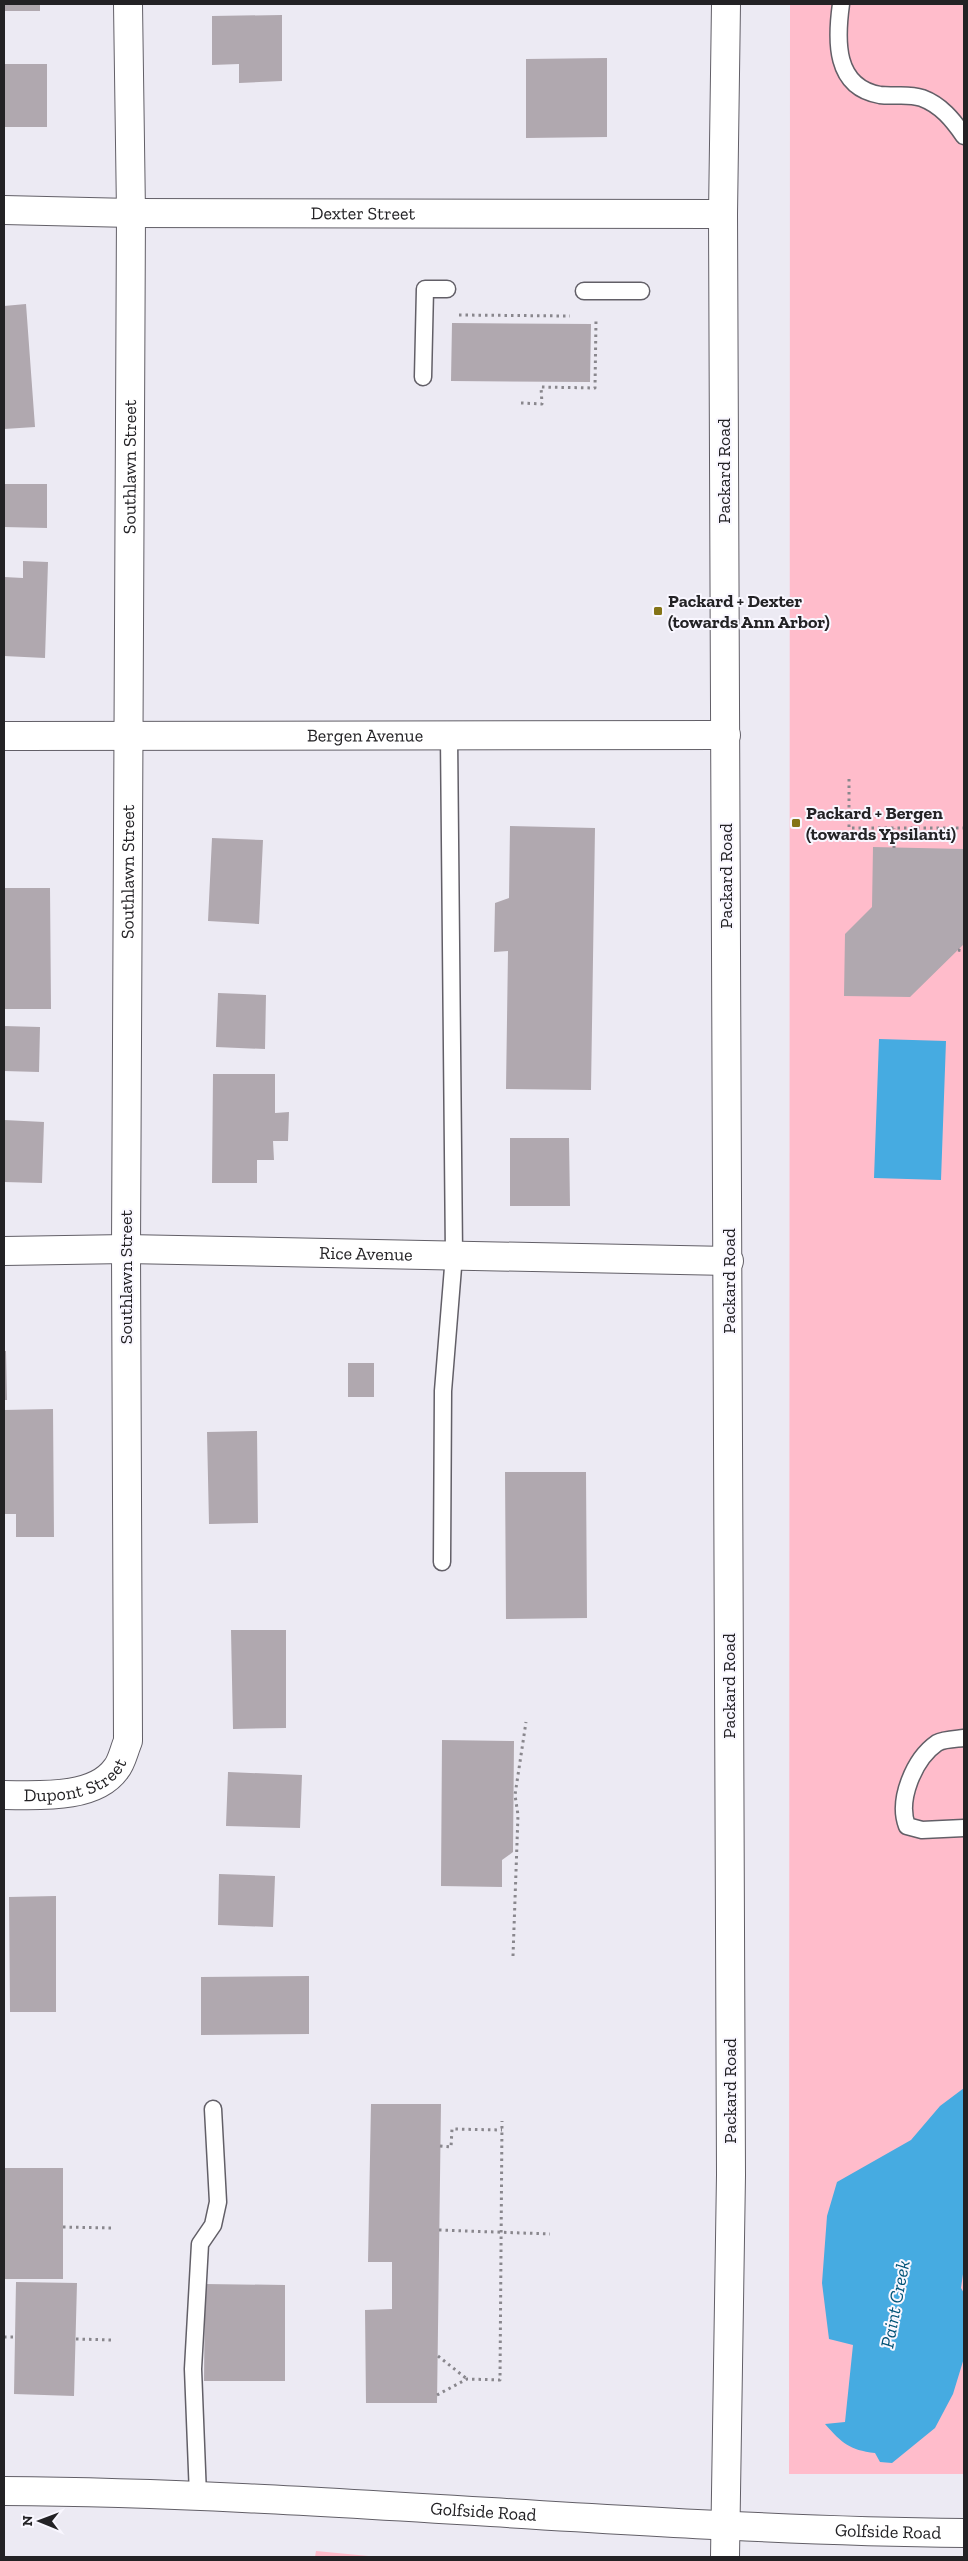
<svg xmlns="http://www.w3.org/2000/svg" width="968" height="2561" viewBox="0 0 968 2561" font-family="'Zilla Slab',serif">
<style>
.green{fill:#ffbccb}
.water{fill:#46abe1}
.building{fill:#b0a8af}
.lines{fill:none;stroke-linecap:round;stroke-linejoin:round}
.lane-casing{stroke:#625f67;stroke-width:19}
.street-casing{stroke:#625f67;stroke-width:30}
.secondary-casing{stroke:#625f67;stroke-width:30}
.path{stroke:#89878d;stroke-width:3;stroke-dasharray:2.5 4;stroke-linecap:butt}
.lane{stroke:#fff;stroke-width:16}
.street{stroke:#fff;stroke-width:28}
.secondary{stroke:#fff;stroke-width:28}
.poi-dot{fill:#847417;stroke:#f9f7ff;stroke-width:2}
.labels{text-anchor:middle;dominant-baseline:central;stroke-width:4;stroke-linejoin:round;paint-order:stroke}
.street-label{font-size:18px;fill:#232225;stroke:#f9f7ff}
.poi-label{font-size:18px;font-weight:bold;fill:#232225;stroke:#f9f7ff;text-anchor:start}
.water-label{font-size:19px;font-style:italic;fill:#005377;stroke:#f9f7ff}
</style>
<rect width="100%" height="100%" fill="#eceaf3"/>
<path class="green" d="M790 4H964V2474H789Z
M316 2551 379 2557H315Z"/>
<path class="water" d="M879 1039 946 1041 941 1180 874 1178Z
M964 2088V2267L961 2288 964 2293V2358L953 2394 935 2428 892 2463 880 2462 875 2453C849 2450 842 2443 825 2424L845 2422 853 2345 829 2339 822 2283 827 2216 837 2182 911 2140 940 2106Z"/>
<path class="building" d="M4 4H40V11H4Z
M282 15V81L239 83V64L212 65V16Z
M607 58V137L526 138V59Z
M4 64H47V127H4Z
M26 304 35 427 4 429V306Z
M452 323 591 324 590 382 451 381Z
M4 484H47V528L4 527Z
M23 561 48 562 45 658 4 656V577L23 578Z
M510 826 595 828 591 1090 506 1089 508 951 494 952 495 903 509 898Z
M212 838 263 840 259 924 208 921Z
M873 847 964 849V944L910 997 844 996 845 934 872 907Z
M4 888H50L51 1009H4Z
M218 993 266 995 265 1049 216 1047Z
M4 1026 40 1027 39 1072 4 1071Z
M213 1074H275V1113L289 1112 288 1141H273L274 1160H257V1183H212Z
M4 1120 44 1122 42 1183 4 1182Z
M510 1138H569L570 1206H510Z
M4 1351H6L7 1400H4Z
M348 1363H374V1397H348Z
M53 1409 54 1537H16V1514H4V1410Z
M257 1431 258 1523 209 1524 207 1432Z
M505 1472H586L587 1618 506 1619Z
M231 1630H286V1728L233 1729Z
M442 1740 514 1741 513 1852 502 1860V1887L441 1886Z
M228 1772 302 1775 300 1828 226 1826Z
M219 1874 275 1876 273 1927 218 1925Z
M56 1896V2012H10L9 1897Z
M309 1976V2034L201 2035V1977Z
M371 2104H441L437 2403H366L365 2310 392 2309V2262H368Z
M4 2168H63V2279H4Z
M16 2282 77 2283 74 2396 14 2394Z
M205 2284 285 2285V2381H204Z"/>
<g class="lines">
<g class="lane-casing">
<path id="lane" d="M841 4C836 40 834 87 880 95 894 97 907 93 922 98 941 105 953 120 964 136
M584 291H641
M423 377 425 289H447
M442 1562 443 1391 454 1255 449 736
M964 1738C957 1739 944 1739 937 1743 914 1759 897 1800 907 1826L922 1830 964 1828
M198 2496 193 2369 200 2244 213 2225 218 2202 213 2109"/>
</g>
<g class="street-casing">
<g id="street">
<path id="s1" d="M4 210 131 213 723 214"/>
<path id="s2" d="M4 736 726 735"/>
<path id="s3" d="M4 1251 126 1249 729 1261"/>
<path id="s4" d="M4 1795C36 1795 94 1800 116 1769 122 1762 124 1750 128 1741L126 1249 131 213 128 4"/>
</g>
</g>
<g class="secondary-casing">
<g id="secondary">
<path id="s5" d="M4 2491C324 2493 644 2530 964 2533"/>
<path d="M725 2557 731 2175 723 214 726 4"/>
</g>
</g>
<path class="path" d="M459 315 570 316
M521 403 542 404 541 387 595 388 596 320
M849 779V828H964
M894 848V828
M958 950 964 951
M513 1956 518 1815 515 1795 526 1722
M440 2146 451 2147 452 2129 502 2130
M63 2227 111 2228
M439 2230 550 2234
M4 2337H15
M76 2339 112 2340
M438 2356 467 2379
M437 2395 467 2379 500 2380 502 2121"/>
<use href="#lane" class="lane"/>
<use href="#street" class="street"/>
<use href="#secondary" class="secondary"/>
</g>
<g class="poi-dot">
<rect x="653" y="606" width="10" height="10" rx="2.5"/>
<rect x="791" y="818" width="10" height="10" rx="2.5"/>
</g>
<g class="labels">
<g class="street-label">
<text stroke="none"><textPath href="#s1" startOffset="359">Dexter Street</textPath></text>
<text stroke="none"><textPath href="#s4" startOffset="1424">Southlawn Street</textPath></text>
<text transform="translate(724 471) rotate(-90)">Packard Road</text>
<text stroke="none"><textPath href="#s2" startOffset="361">Bergen Avenue</textPath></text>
<text stroke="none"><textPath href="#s4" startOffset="1019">Southlawn Street</textPath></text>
<text transform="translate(726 876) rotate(-90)">Packard Road</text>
<text stroke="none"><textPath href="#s3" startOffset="362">Rice Avenue</textPath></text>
<text transform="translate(126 1277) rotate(-90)">Southlawn Street</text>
<text transform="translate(729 1281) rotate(-90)">Packard Road</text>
<text transform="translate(729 1686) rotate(-90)">Packard Road</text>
<text stroke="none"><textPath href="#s4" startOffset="75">Dupont Street</textPath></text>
<text transform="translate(730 2091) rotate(-90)">Packard Road</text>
<text stroke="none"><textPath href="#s5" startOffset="480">Golfside Road</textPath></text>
<text stroke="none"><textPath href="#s5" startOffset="885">Golfside Road</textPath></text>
</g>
<g class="poi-label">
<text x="668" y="601">Packard + Dexter<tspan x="668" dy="21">(towards Ann Arbor)</tspan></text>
<text x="806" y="813">Packard + Bergen<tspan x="806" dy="21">(towards Ypsilanti)</tspan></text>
</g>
<g class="water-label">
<text transform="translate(895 2304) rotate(-79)">Paint Creek</text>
</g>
</g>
<rect width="968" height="2561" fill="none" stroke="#232225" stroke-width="10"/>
<g transform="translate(40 2521) rotate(271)" stroke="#f9f7ff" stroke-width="4" paint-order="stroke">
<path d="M0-4L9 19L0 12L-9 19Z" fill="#232225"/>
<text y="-8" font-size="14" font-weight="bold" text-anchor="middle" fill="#232225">N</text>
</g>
</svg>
